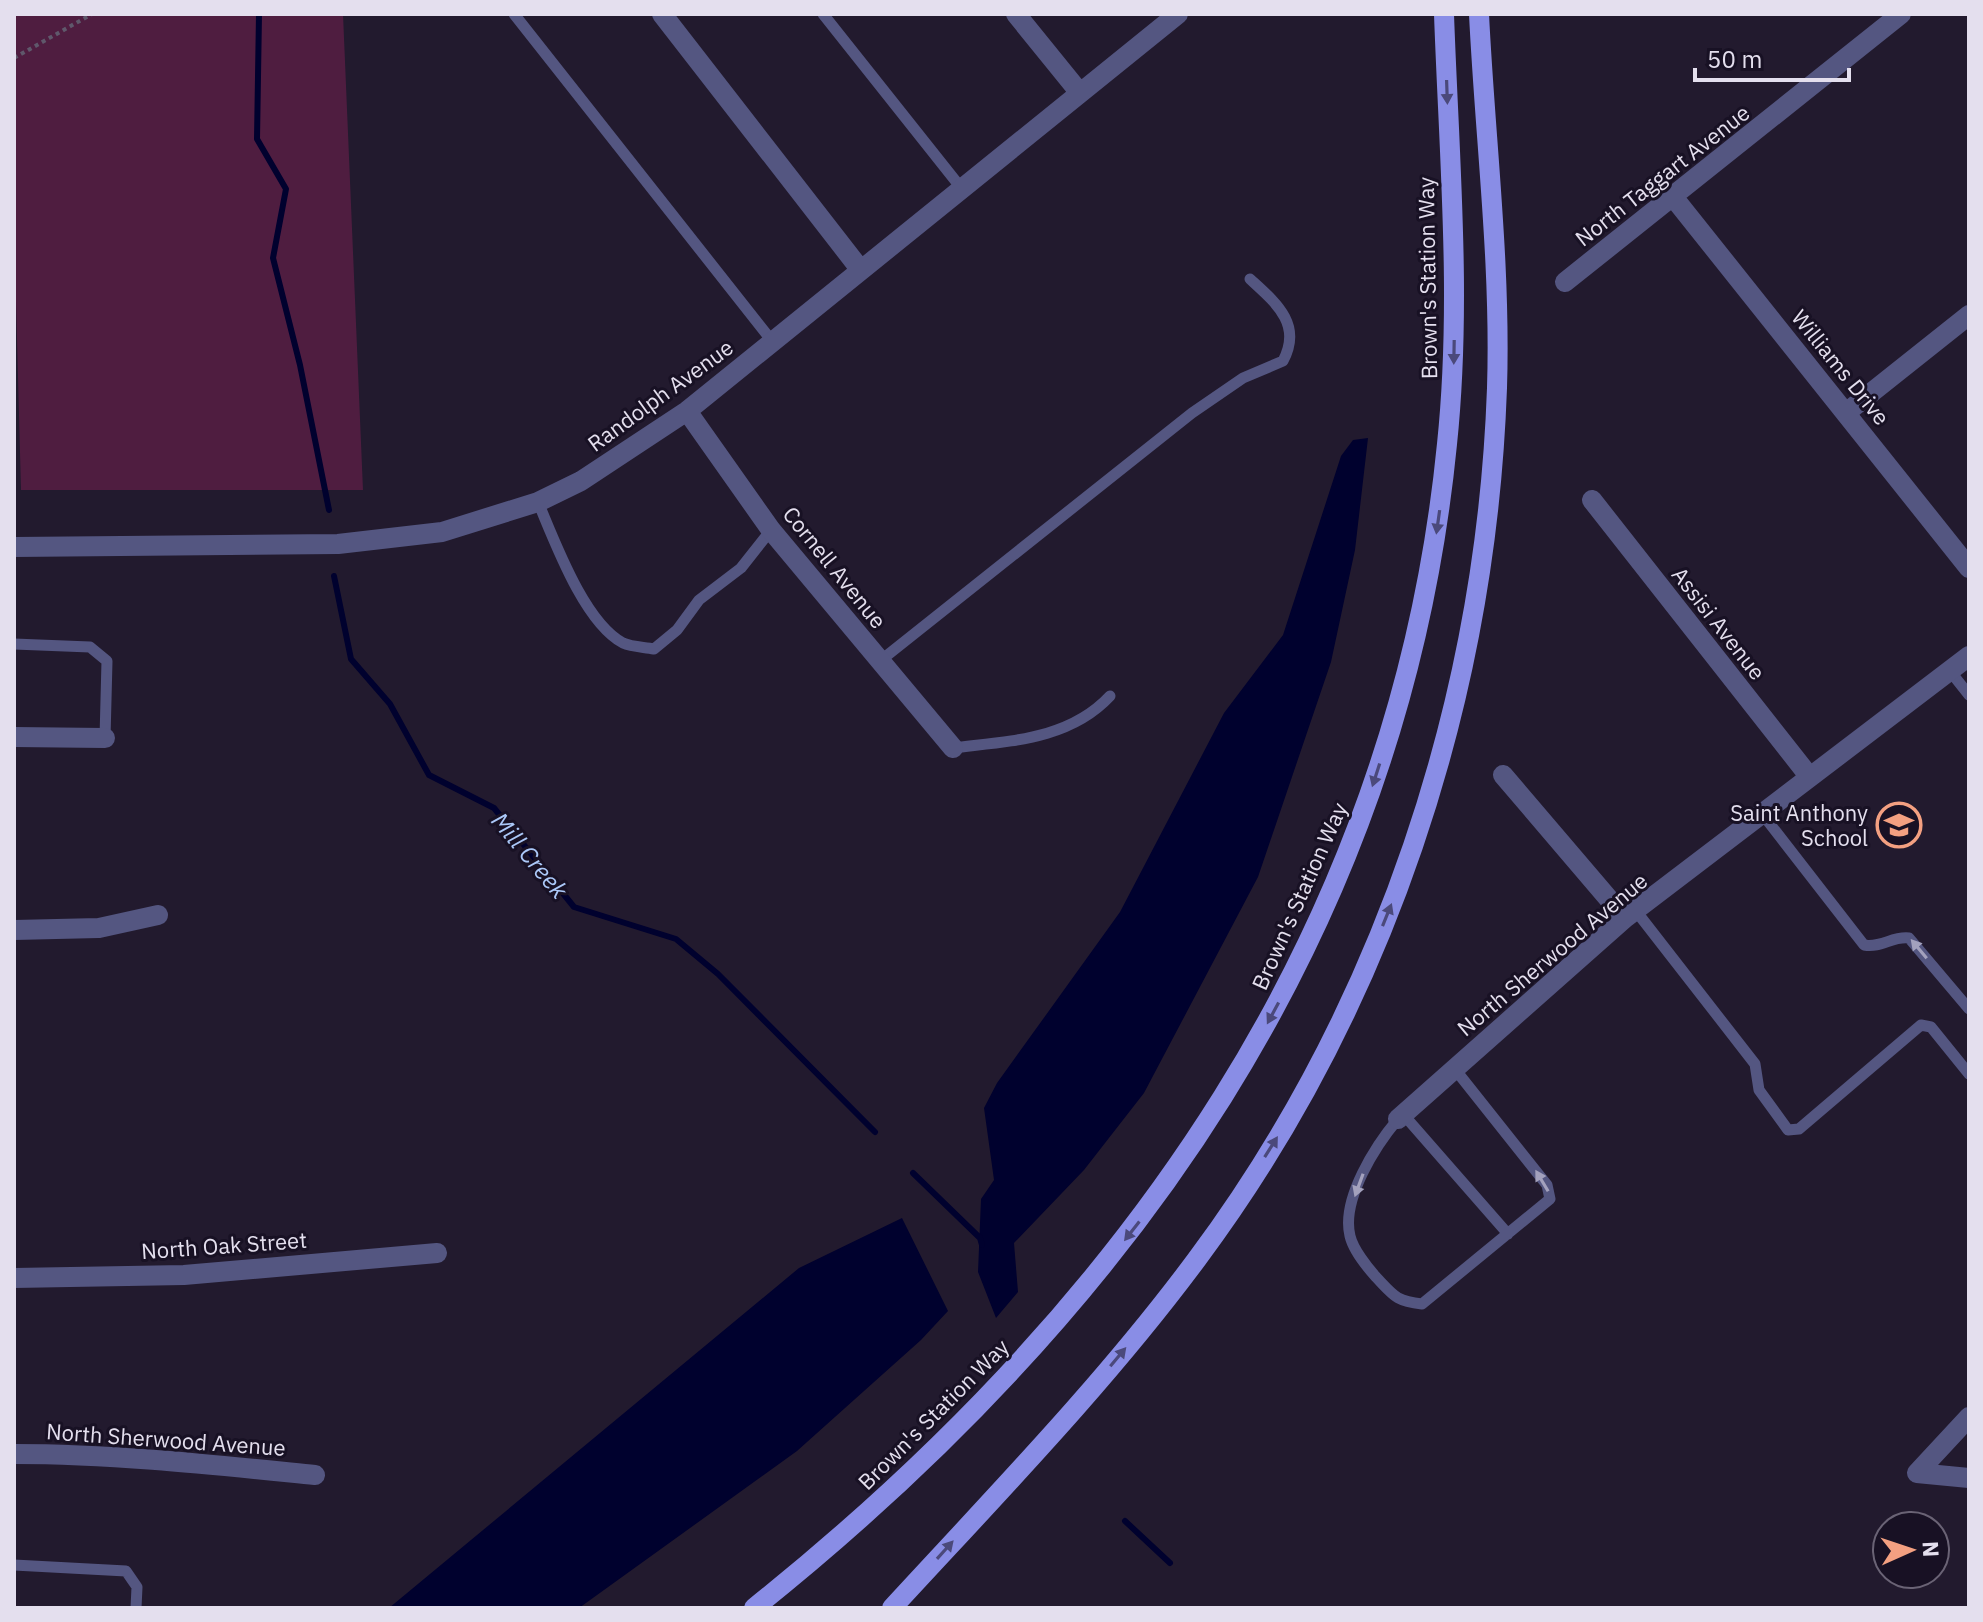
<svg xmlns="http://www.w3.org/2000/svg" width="1983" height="1622" viewBox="0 0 1983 1622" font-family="'IBM Plex Sans',sans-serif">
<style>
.green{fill:#4f1d40}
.water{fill:#00012e}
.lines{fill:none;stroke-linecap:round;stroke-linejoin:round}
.stream{stroke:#00012e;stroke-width:6}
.path{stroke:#5f586b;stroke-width:4;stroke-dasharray:4 4;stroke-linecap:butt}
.service{stroke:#545681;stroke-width:11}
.minor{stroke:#545681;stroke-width:20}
.primary{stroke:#898de6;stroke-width:20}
.oneway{fill:#4b497b}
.oneway2{fill:#a3a1bd}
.labels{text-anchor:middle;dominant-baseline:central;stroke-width:6;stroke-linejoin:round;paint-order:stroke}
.street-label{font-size:22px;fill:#e4dfee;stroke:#181124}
.poi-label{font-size:22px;fill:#e4dfee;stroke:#181124;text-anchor:end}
.water-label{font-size:24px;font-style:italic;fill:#abc8f8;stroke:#181124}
</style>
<rect width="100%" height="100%" fill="#221a2e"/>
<path class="green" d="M14 14H343L363 490H21L14 226Z"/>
<path class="water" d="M1368 438 1355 550 1331 662 1258 877 1144 1093 1084 1170 1014 1243 1018 1292 996 1318 978 1272 981 1199 994 1180 984 1108 997 1083 1120 912 1224 713 1283 635 1341 456 1353 440Z
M902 1218 948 1311 921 1340 797 1451 579 1608H389L799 1268Z"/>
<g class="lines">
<path class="stream" d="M259 14 257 139 286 189 273 258 300 365 329 510
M334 576 351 659 390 704 429 775 494 808 574 907 676 939 718 974 875 1132
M913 1173 980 1238 982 1245
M1125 1521 1170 1563"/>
<path class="path" d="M14 58 92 14"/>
<path class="service" d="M514 14 772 341
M823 14 962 189
M538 502C555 542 584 622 623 643 632 647 644 647 654 649L677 630 699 600 741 568 771 530
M14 644 90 647 107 661 105 738
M880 661 1192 413 1243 378 1283 361C1303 324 1275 302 1250 279
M1950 671 1969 695
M953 748C1009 741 1069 740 1110 696
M1763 815 1864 945C1882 948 1892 936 1909 938L1969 1009
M1636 911 1755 1064 1759 1090 1788 1130 1799 1129 1921 1025 1931 1027 1969 1074
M1403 1114 1508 1234
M1398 1119C1376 1145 1341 1199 1350 1236 1353 1249 1367 1267 1376 1277 1394 1296 1396 1301 1422 1304L1550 1199 1547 1185 1454 1068
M14 1565 126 1571 137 1587 136 1608"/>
<path class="minor" d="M662 14 860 269
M1016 14 1080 93
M1674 198 1969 568
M1565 282 1901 14
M687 411 771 530 953 748
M1847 412 1969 315
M1592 500 1809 776
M14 547 338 544 442 532 538 502 581 481 687 411 1178 14
M14 737 105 738
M1503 775 1625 918
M14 930 99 928 158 915
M1398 1119 1625 918 1969 656
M14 1278 184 1275 437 1253
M14 1454C115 1454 215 1465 315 1475
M1917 1473 1969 1417
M1917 1473 1969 1478"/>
<path class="primary" d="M754 1608C1128 1309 1399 932 1447 444 1462 301 1449 157 1444 14
M892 1608C996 1495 1105 1383 1197 1259 1384 1008 1486 699 1497 388 1501 263 1485 138 1479 14"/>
</g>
<defs><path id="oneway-solid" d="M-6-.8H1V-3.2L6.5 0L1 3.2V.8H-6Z" transform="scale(2)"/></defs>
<g class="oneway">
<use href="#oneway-solid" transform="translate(1447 92) rotate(88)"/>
<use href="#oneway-solid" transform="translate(1454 352) rotate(91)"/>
<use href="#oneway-solid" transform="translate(1438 522) rotate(98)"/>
<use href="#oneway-solid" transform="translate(1376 775) rotate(108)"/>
<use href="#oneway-solid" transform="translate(1387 915) rotate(-68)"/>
<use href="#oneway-solid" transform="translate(1273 1013) rotate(118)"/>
<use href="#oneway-solid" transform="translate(1271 1147) rotate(-58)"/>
<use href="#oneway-solid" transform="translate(1132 1231) rotate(128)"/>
<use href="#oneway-solid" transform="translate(1118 1357) rotate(-50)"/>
<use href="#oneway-solid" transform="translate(945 1550) rotate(-48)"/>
</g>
<g class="oneway2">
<use href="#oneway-solid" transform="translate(1919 949) rotate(-130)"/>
<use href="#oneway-solid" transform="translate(1542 1181) rotate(-121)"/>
<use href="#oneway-solid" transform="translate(1359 1185) rotate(110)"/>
</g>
<defs>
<g id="school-ring" transform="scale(2.3)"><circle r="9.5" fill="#181124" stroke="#f3a081" stroke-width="1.5"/><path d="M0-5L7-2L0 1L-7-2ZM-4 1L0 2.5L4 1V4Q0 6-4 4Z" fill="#f3a081"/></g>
</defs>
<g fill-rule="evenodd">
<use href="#school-ring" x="1899" y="825"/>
</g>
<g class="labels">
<g class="street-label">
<text transform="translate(1662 175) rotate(-38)">North Taggart Avenue</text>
<text transform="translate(1427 278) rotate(-91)">Brown's Station Way</text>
<text transform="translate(1841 367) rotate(51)">Williams Drive</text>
<text transform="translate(660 395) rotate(-36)">Randolph Avenue</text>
<text transform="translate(835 567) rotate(51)">Cornell Avenue</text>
<text transform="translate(1719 623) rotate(52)">Assisi Avenue</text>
<text transform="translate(1299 896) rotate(-66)">Brown's Station Way</text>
<text transform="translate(1552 954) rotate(-40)">North Sherwood Avenue</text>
<text transform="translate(224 1245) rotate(-4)">North Oak Street</text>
<text transform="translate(933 1414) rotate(-45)">Brown's Station Way</text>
<text transform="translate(166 1439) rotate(4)">North Sherwood Avenue</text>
</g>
<g class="poi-label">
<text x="1868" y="812">Saint Anthony<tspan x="1868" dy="25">School</tspan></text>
</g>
<g class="water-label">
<text transform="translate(530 855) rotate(50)">Mill Creek</text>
</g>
</g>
<rect width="1983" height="1622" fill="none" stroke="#e4dfee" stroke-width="32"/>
<g transform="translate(1911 1550) rotate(87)"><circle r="38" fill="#181124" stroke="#6a6375" stroke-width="2"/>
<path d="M0-6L14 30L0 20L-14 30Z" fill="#f3a081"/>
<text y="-12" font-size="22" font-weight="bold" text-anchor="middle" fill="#e4dfee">N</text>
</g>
<path d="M1695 68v12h154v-12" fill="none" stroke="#e4dfee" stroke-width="4"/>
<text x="1707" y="68" font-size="24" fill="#e4dfee" stroke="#181124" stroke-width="6" paint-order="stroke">50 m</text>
</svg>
